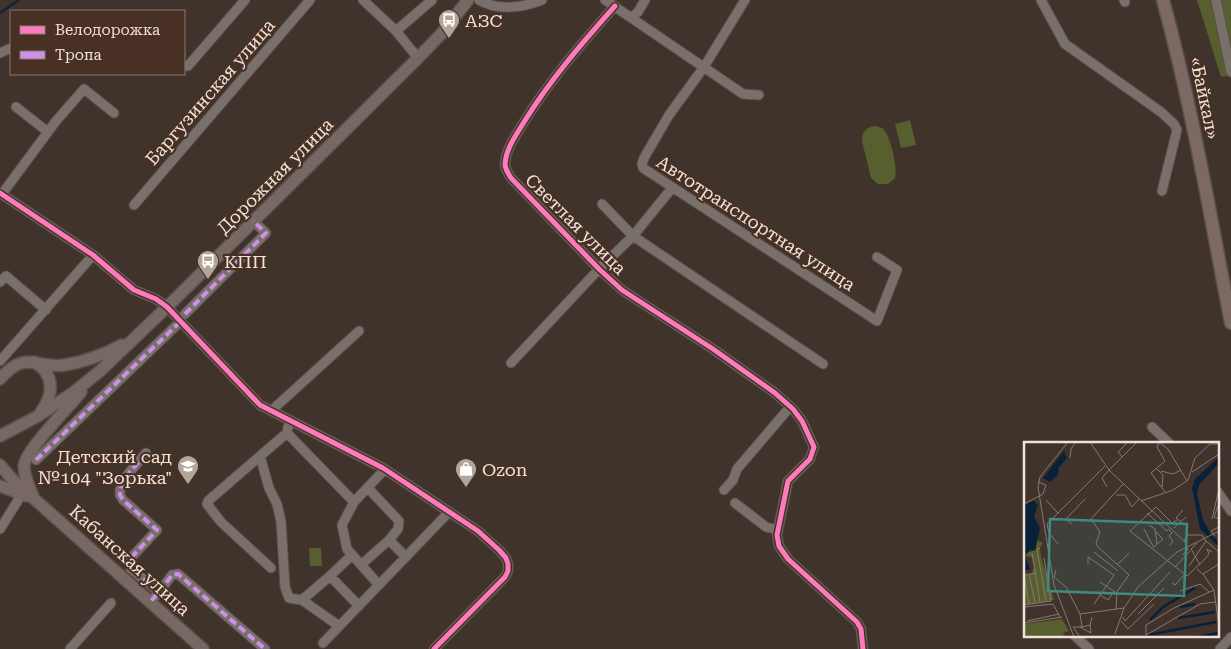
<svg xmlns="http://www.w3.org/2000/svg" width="1231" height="649" viewBox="0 0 1231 649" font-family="'Roboto Serif',serif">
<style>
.green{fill:#575f2f}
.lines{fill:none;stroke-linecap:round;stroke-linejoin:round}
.stream{stroke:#082038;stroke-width:2}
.minor-casing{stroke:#5a4f49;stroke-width:11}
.major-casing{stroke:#5a4f49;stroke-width:14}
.highway-casing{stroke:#5a4f49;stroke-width:15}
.minor{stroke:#7a706b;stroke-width:9}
.major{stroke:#776863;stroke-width:11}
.highway{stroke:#7c6964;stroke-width:12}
.quiet{stroke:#ce8fe9;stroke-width:4;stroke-dasharray:8 4;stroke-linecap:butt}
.cycleway-casing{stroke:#483124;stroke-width:8}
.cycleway{stroke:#fd7abc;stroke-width:5}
.labels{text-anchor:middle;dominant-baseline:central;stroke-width:4.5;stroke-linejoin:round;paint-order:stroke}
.poi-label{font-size:18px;fill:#f1e2d9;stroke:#483124;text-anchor:start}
.street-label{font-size:18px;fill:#f1e2d9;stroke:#483124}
.inset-river{fill:none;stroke:#082038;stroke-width:2.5}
.inset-road{fill:none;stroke:#877971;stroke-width:1}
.view{fill:#3c8c83;fill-opacity:0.15;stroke:#3c8c83;stroke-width:2.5}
.inset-edge{fill:none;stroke:#f1e2d9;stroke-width:2.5}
</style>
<rect width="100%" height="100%" fill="#40332c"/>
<path class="green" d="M1197 0H1231V75L1221 77Z
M910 120 916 145 901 148 895 124Z
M875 126C879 127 883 127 885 131 891 139 898 170 895 178L888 184H878L871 178 862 141C862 132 866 127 875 126Z
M309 548H321L322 566H310Z"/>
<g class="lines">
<path class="stream" d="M0 13 19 0"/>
<g class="minor-casing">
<path id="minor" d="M363 0 396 31 418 58
M479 0C498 11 522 8 542 0
M605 0 743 94 759 95
M745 0 704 67 669 115 644 158 642 164 643 168 877 321 897 270 877 257
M1041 0 1065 44 1161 112 1174 124 1177 130 1162 191
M1124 0 1125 2
M1216 0 1231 72
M615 6C582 43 550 80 524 122 517 134 506 148 505 164 505 169 508 173 511 178L599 269 622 290 713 349 775 393 793 409 802 421 814 447 810 459 788 481 777 535 779 546 788 559 857 622 861 629 863 649
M632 17 638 12 645 0
M396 31 432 0
M0 53 11 48
M188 66 245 0
M16 107 48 132
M0 193 93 255 134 290 156 299 167 307 260 405 383 468 478 531 499 550 506 558 508 564V571L505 577 434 649
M2 194 56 121 84 89 114 113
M602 204 633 236 823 364
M134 205 310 0
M0 282 6 276 46 310
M185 314 266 233 253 221
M0 361 93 255
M511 363 599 269 633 236 672 188
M271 411 359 331
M288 427 287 433 354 502 342 525 347 549 379 585
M1152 427 1169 443
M287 433 260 456 269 488 277 504 281 521 285 587 289 598 302 600 339 626
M146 453 123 480 120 490V495L123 500 157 530 129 560 131 569 159 592 150 602
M260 456 208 501 207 504 221 522 271 568
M36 460 181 321
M368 488 399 521 398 529 389 540
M724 490 733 480 737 469 790 407
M1217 491 1231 511
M354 502 385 469
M735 503 766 527 778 530
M0 529 22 494
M362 564 389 540 406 557
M330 576 359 606
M159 592 172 575 178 574 265 649
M302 600 330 576 352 555
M1074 635 1089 649
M323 643 449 512
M70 649 111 603
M1220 649 1231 637"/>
</g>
<g class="major-casing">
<path id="major" d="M34 362C55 374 54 394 41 412
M0 379C26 349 35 369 64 365 85 362 103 355 122 345
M0 436 38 416 74 392 100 371 167 307 418 58 442 33 468 0
M0 465 13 480 203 649
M0 486 27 496
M33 496C29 487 24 476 24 466 24 452 70 406 81 392"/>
</g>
<g class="highway-casing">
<path id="highway" d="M1163 0C1192 106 1210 215 1231 323"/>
</g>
<use href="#minor" class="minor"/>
<use href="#major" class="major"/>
<use href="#highway" class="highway"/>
<path class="quiet" d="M185 314 266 233 253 221
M146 453 123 480 120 490V495L123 500 157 530 129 560 131 569 159 592 150 602
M36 460 181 321
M159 592 172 575 178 574 265 649"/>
<g class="cycleway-casing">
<path id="cycleway" d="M615 6C582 43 550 80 524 122 517 134 506 148 505 164 505 169 508 173 511 178L599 269 622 290 713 349 775 393 793 409 802 421 814 447 810 459 788 481 777 535 779 546 788 559 857 622 861 629 863 649
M0 193 93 255 134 290 156 299 167 307 260 405 383 468 478 531 499 550 506 558 508 564V571L505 577 434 649"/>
</g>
<use href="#cycleway" class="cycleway"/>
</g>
<defs>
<g id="bus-pin" transform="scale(1.125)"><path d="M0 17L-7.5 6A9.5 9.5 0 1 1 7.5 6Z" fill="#b3a59c" stroke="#483124"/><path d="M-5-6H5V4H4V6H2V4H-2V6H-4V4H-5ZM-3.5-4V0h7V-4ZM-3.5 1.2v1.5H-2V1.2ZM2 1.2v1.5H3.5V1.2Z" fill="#fff"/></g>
<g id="school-pin" transform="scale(1.125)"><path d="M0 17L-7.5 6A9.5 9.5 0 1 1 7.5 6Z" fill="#b3a59c" stroke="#483124"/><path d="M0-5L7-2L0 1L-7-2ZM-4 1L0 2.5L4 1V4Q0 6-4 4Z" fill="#fff"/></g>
<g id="shop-pin" transform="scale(1.125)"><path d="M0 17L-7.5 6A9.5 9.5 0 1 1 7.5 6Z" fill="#b3a59c" stroke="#483124"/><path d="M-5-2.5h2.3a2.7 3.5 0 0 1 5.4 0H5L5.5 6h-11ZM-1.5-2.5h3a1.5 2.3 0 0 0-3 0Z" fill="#fff"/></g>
</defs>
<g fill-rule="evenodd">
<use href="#bus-pin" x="449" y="20"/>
<use href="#bus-pin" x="208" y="261"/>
<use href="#school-pin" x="188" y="466"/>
<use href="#shop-pin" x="466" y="469"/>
</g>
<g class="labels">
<g class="poi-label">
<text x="465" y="20">АЗС</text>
<text x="224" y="261">КПП</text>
<text x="172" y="456" text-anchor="end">Детский сад<tspan x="172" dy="21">№104 "Зорька"</tspan></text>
<text x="482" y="469">Ozon</text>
</g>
<g class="street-label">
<text transform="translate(210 92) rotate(-49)">Баргузинская улица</text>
<text transform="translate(1205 98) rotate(78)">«Байкал»</text>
<text transform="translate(275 176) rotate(-45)">Дорожная улица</text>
<text transform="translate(756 223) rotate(33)">Автотранспортная улица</text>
<text transform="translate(576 224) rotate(45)">Светлая улица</text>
<text transform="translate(130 560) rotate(42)">Кабанская улица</text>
</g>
</g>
<g transform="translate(1024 442)">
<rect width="195" height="195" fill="#40332c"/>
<path d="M13 98 19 101 16 105 17 115 30 158 0 163V133L8 132 10 124 8 115 2 114V111L12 108ZM38 177 45 189 39 191 41 195H0V182Z" fill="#575f2f"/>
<path d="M40 9 43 16 35 25 34 33 26 40 19 36ZM195 15V21L175 43 173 52 179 78 188 94 195 99V105L176 87 168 46 171 37ZM10 59 14 63 10 75 16 86 11 108 7 109V106L1 114 6 127 0 129V63Z" fill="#082038"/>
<path class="inset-river" d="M156 165 171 162M154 176 191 170M126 178 139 165 171 146M124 193 192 180M173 195 194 191"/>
<path class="inset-road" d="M44 0 16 35 14 45 30 143 50 195M66 0 85 28 161 100 164 108 158 113M135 0 144 7 163 39M135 1 133 5 141 19 127 31 141 50M98 15 94 10 104 0M46 16 47 7 52 0M132 26 139 33 138 45M85 28 113 0M137 29 149 32 157 28M168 30 195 12M83 45 78 36 85 28M92 53H101L108 65 115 57M22 58 34 71M117 59 149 48 164 38 171 16 186 2H195M195 61 190 75 195 77M0 62 19 52 22 43 14 40M123 71 143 89 145 87M188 77 195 47M153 78 148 81 132 65 106 89 163 134 181 117 185 112 183 107 188 110M157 80 152 76 159 68M48 82 42 77 61 57M125 83 131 87 133 102 130 105M150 86 162 75M120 87 130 106M145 88 148 91 145 94 149 99 146 103M132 90 139 97 133 102M191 94 187 89 195 85M160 99 163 93H178L182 99 165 124M182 99 195 110M173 101 167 107 176 123M34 102 25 91 23 82 81 24M16 106 13 107 22 159M70 110 94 129M8 111 16 160M64 122V115L90 133 70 162M93 123 105 111M151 125 166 109M173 127 179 132 195 122M32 128 30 135 42 145 56 172 58 185H49L56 195M5 132 11 161M179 132 190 148 195 185M76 140 94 152H108M148 141 151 143 161 132M156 149 176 142 185 150M92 151 105 133 74 105 72 101 76 90 67 77 99 42M76 153 84 158 90 149M5 162 0 133 12 131M0 163 27 159 20 116M0 165 29 162 36 175M150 166 122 183V193L176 162 191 160M150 166 190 148M92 167 93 151M56 172 100 166M114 172 140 146M99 175 101 179 146 130M3 179 35 172M97 179 104 187 130 162M0 181 38 175M56 185 67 191 66 183M58 185 66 183 68 175M91 192 100 166 114 145 153 110 195 89"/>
<path class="view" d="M26 77 163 82 160 154 24 149Z"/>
<rect width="195" height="195" class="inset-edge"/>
</g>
<rect x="10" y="10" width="175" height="65" fill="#483124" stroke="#8c786c"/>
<rect x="20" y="26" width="25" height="8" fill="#fd7abc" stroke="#8c786c"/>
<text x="55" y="35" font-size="15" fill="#f1e2d9">Велодорожка</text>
<rect x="20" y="51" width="25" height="8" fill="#ce8fe9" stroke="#8c786c"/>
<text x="55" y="60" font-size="15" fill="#f1e2d9">Тропа</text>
</svg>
